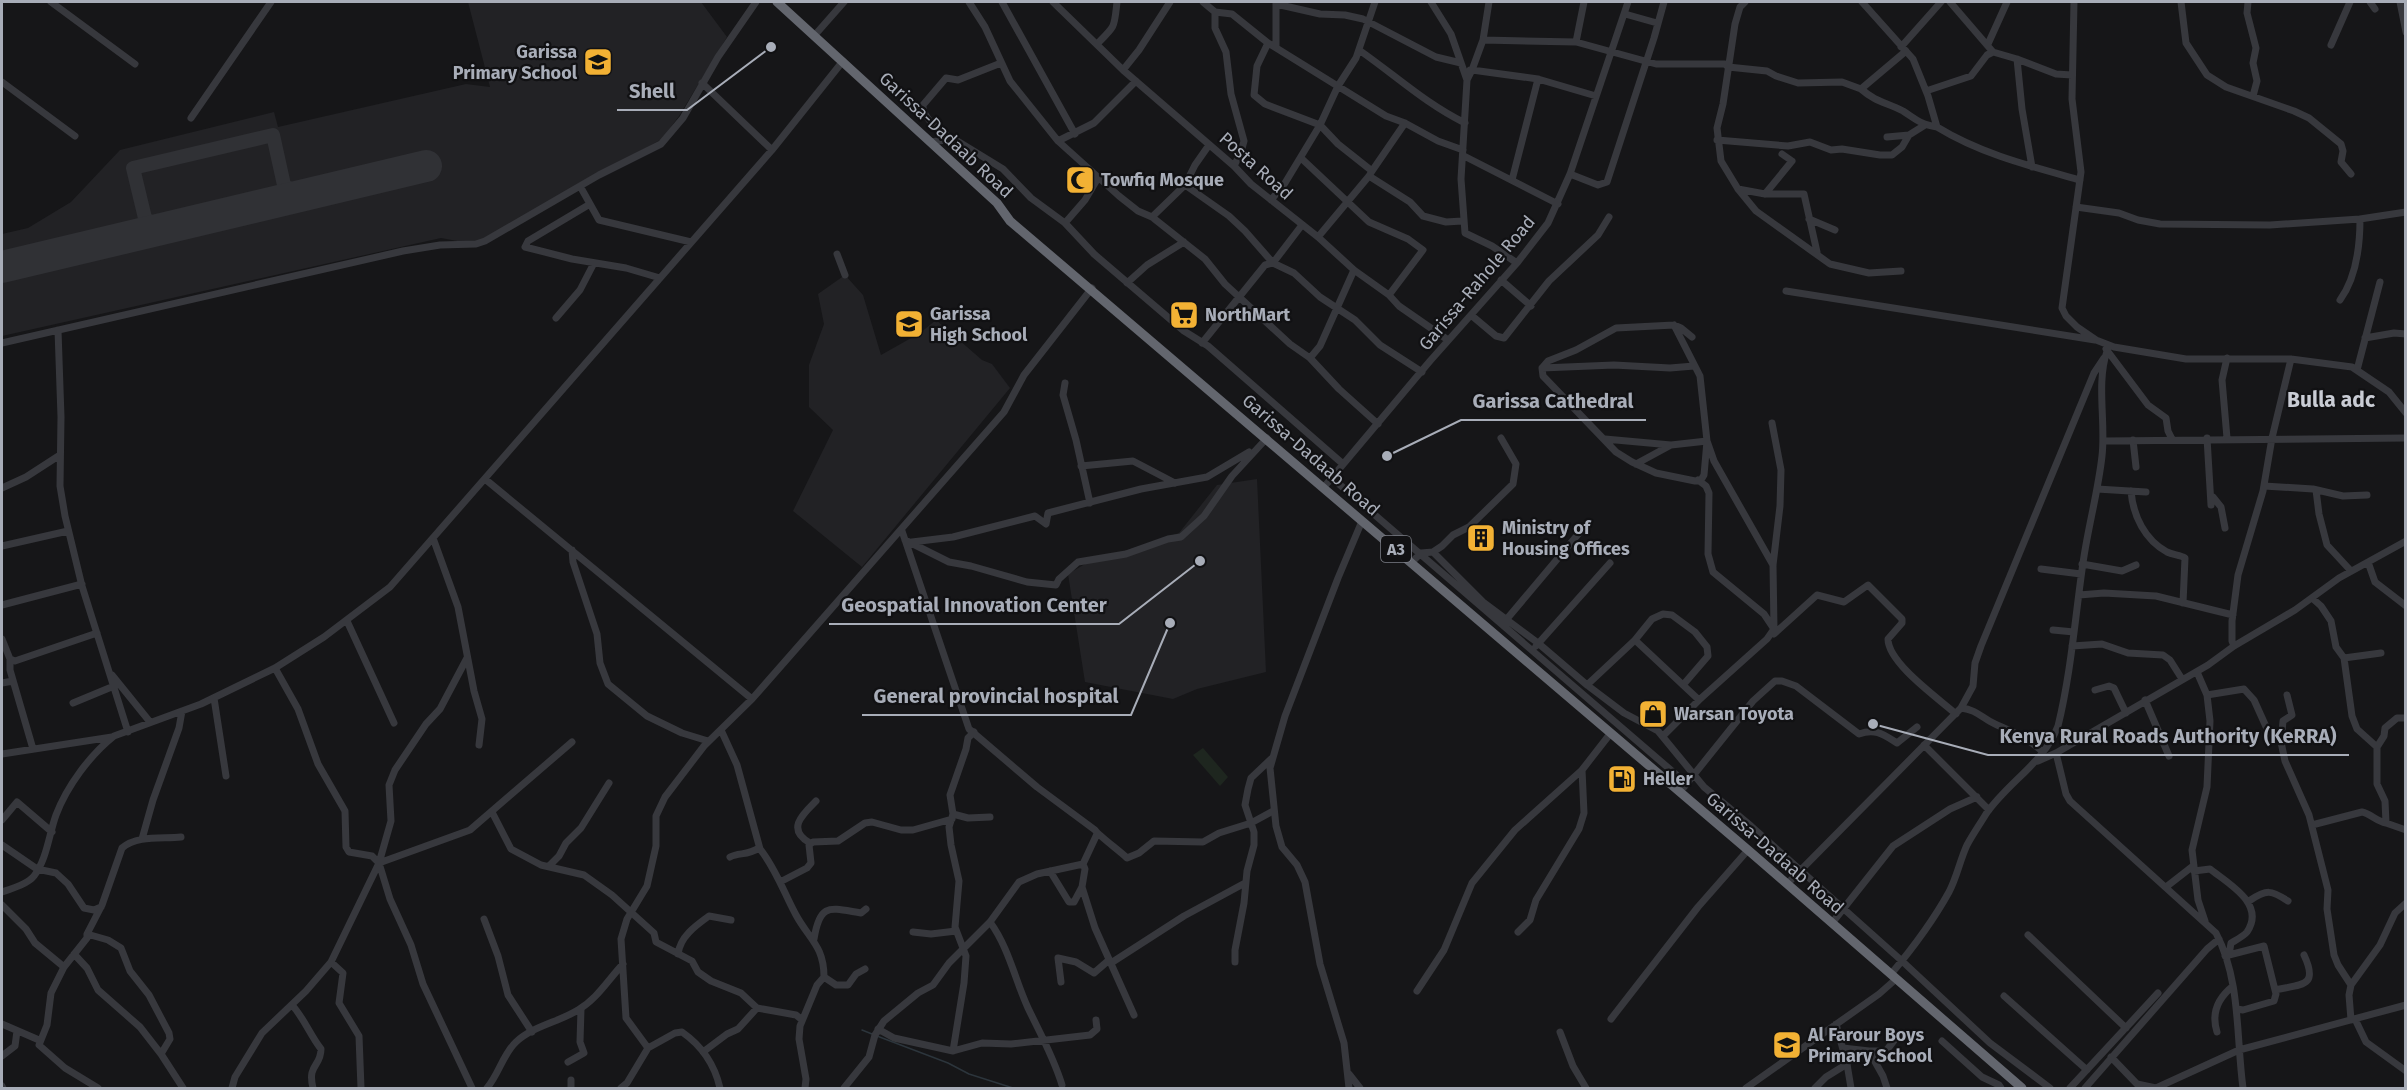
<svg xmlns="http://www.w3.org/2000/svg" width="2407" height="1090" viewBox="0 0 2407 1090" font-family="'Fira Sans',sans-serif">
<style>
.built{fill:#222225}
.green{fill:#1e261f}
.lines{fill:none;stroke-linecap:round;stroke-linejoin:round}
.stream{stroke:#2c353c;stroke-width:1.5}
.taxiway{stroke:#303135;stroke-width:14}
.runway{stroke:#303135;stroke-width:32}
.minor{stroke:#37383d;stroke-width:7}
.highway{stroke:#63666e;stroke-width:9}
.labels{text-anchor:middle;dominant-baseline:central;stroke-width:4.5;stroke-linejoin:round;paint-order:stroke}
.shield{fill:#111113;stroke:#7b7e86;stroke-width:1.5}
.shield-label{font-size:16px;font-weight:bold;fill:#a8adb8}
.poi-label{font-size:18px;font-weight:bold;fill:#a8adb8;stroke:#111113;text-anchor:start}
.street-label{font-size:18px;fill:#a8adb8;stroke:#111113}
.quarter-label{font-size:21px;font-weight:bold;fill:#c9ccd4;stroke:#111113}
.leader{fill:none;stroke:#a8adb8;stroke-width:2}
.callout-dot{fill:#a8adb8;stroke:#111113;stroke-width:2}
.callout-label{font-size:20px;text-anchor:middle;font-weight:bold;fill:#a8adb8;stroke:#111113;stroke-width:4.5;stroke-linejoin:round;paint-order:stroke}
</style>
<rect width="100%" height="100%" fill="#161618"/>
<path class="built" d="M468 2H701L727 37 679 116 662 139 479 241 468 243 441 238 2 336V234L28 228 71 202 120 150 274 112 278 127 466 84 490 87Z
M845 275 863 295 881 355 920 333 936 320 982 360 992 364 1010 388 862 567 793 511 833 430 809 407V365L824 324 818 294Z
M1257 479 1266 672 1197 689 1173 699 1085 682 1068 574 1085 564 1179 533 1217 485Z"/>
<path class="green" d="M1203 748 1228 777 1220 786 1193 755Z"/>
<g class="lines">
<path class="stream" d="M862 1030 872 1034
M877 1036 948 1063 969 1074 1013 1088"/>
<path class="taxiway" d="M153 224 145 218 133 168 273 135 284 185 293 191"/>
<path class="runway" d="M2 267 426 166"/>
<path class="minor" d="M51 2 135 64
M969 2 985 27 1010 81 1058 141 1119 196 1138 211 1152 217 1205 259 1225 284 1290 344 1310 358 1339 389 1378 424
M1002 2 1075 134
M1053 2 1123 70 1234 166 1251 184 1318 237 1354 270 1389 295 1399 306 1448 340
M1203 2 1215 12 1232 14 1268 43 1386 116 1405 123 1438 141 1463 150
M1431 2 1451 34 1467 80 1461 179 1465 233 1492 246 1517 263
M1745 2 1740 7 1735 24 1723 104 1717 128 1721 161 1738 189 1756 211 1830 264 1869 273 1901 271
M1862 2 1913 59 1928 96 1937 127C1981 154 2030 166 2080 180
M1950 2 1993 52 2017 59 2056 74 2072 75
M2074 2 2072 99 2081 172 2062 308 2066 316 2077 327 2096 340 2114 347 2186 359H2291L2352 367 2389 392 2406 413
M2181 2 2186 43 2207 75 2226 87 2294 111 2309 118 2341 144 2343 151 2341 162 2351 174
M2248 2 2247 13 2256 48 2253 63 2257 81 2253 96
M2370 2 2375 9
M2400 2 2406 32
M1276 4 1320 14 1345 15 1363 19 1436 57 1461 63
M1215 12V28L1226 52 1231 94 1244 141 1241 152 1234 166
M1625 14 1657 23
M814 36 844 2
M1483 40 1576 42 1656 64H1725L1728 67 1767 71 1776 76 1798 83 1842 82 1861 89
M1576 42 1584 2
M1268 43 1257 66 1254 95 1265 104 1320 125 1338 144 1372 171 1369 176 1410 202 1423 216 1446 222 1462 221
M1097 44C1116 25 1114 28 1117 2
M1988 44 2007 2
M2331 45 2350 2
M1276 46V2
M1901 47 1941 2
M1359 50C1395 75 1426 104 1465 123
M1906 51 1861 89C1877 103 1886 102 1903 111 1917 120 1920 124 1937 127
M2017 59 2022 109 2032 167
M1123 70 1139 50 1170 2
M1470 70H1472L1483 40 1489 2
M1538 79 1596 96
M1467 80 1472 70 1538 79 1512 180
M2 82 75 136
M702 83 772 150
M1926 91 1971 76 1987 55 1993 52
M191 118 271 2
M1887 137 1909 135 1925 125
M950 138C940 129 922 119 923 105L946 78 958 80 1001 63
M1717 140 1788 146 1810 142 1831 150 1842 149 1880 155H1892L1902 147 1909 135
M1058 141 1094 123 1136 81
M930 142 954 139 1003 169 1031 198 1065 223 1094 254 1184 331 1208 346 1343 464
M1464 156 1558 204
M1301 158 1369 222 1408 239 1423 250 1389 295
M1372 171 1405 123
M1570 174 1598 185 1607 182 1654 38 1664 2
M1185 185 1229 216 1245 231 1273 263 1294 273 1320 297 1355 320 1380 345 1422 372
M580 186 599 220 691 242
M1738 189 1765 194H1804L1817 252
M1765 194 1792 161 1782 154
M1271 200 1285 183 1320 125 1338 86 1356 58 1375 2
M590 204 528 241 525 247 572 259 626 268 660 278
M2076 207 2119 213 2138 220 2160 224 2270 225 2360 219
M1152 217 1185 185 1195 165 1209 145
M1809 219 1835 230
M1065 223 1085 200 1098 178
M1318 237 1369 176
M837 254 845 275
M1501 280 1531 306
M1127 283 1147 265 1184 242
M1786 291 2095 340
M2340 300C2356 278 2360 245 2360 219L2406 212
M1471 315 1496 336 1504 338 1549 281 1598 235 1609 217
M556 318 580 290 594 263
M1674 325 1700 376 1707 441 1714 461 1773 565
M58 330 61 417 60 486 65 516 82 586 128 732
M2365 338 2394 333 2406 334
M2 343 403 251 440 245 476 244 485 241 599 175 661 144 683 118 718 57 756 2
M1202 343 1265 265 1273 263 1302 225
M2106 349 2148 405 2166 418 2168 431 2172 439
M1310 358 1320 346 1354 270
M1542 368 1614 365 1670 368 1694 366
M2357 370 2380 282
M1065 383 1063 395 1076 440 1090 503
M2207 438 2211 505
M2227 438 2222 380 2227 358
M1605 439 1671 445
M2133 440 2136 467
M2104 441 2406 438
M1636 464 1671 445 1707 441 1704 475 1701 480 1695 481 1656 473 1632 462 1616 452 1543 376 1542 368 1548 361 1576 350 1616 328 1674 325 1681 328 1692 337
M1081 466 1133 461 1175 483
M1332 478 1687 784
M485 479 752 699
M1698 480 1706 486 1709 493 1708 554 1713 572 1764 614 1774 629
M2264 486 2313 489 2343 496 2367 495
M1324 487 1430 361 1517 263 1548 223 1570 174 1628 2
M2 488 26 477 60 455
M2097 489 2146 492
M2316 490 2319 514 2327 545 2351 571
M2131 491C2133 516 2145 540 2167 552 2173 555 2180 555 2185 558L2183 603
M2213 497 2221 507 2225 528
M902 531 969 729 1037 787 1095 830C1098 835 1121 852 1127 858L1139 853 1154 841 1203 842 1219 833 1251 823 1273 811
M433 538 458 607 474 691 482 719 479 745
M905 540 949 562 971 566 1027 582 1056 585 1059 579 1078 562 1126 554 1168 539 1181 537 1204 516 1232 476 1267 438
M912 542 953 537 1035 516 1046 524 1048 513 1141 489 1207 477 1249 452
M2 546 68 531
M572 550 573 562 597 634 600 663 608 684 647 716 682 733 708 741
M1433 552 1483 602 1538 643 1587 685 1624 713 1658 731 1704 787 1751 826 1902 961 1990 1043 2050 1088
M2368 562 2375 582 2406 606
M1411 563 1421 553 1433 552 1442 546 1453 535 1469 527 1513 484 1516 464 1501 438
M2082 564 2122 571 2136 565
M2041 569 2081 574
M2079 595 2104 593 2156 596 2233 615
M2312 598 2321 606 2331 621 2336 647 2344 658 2352 716 2357 729 2377 747V784L2385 801 2386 823 2406 830
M2 605 82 584
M1506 620 1580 532
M347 621 394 723
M2053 630 2074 632
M1774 634 1817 595 1844 602 1868 585 1902 619V623L1888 639C1888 663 1938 698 1956 714
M2 639 10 659 15 661 97 633
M1635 640 1699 700
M1536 646 1610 563
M2072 646 2102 644 2128 653 2163 655 2170 660 2182 679
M2234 646 2232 641V621L2238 575 2263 491 2272 438 2291 359
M467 658 440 709 426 724 395 770 389 785 391 821 379 863 390 899 411 945 423 984 472 1088
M2344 658 2381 653
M10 659V670L33 749
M275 668 298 709 318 764 345 811 346 847 349 852 372 856 379 863
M2197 672 2207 695 2210 721 2207 787 2192 850 2198 900 2205 921
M112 675 150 722
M2 683 13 681
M1587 685 1635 640 1652 619 1663 614 1672 615 1695 632 1707 647 1708 656 1683 685
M2095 690 2109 686 2114 688 2126 713
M2207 695 2244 689 2254 700 2268 731 2281 742 2285 761 2309 815 2328 890 2327 909 2334 955 2338 965 2351 985 2349 995 2351 1020
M214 698 226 776
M2145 700 2169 756
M73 703 114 686
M1961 708C1978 710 1981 718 1995 724 2015 733 2026 737 2043 752
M721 730 737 765 760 849C776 869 784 893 796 915 809 939 824 946 824 977L817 985 800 1026 799 1039 806 1079 805 1088
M1663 736 1699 700 1767 639 1774 629 1773 565 1780 506 1781 470 1772 423
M2281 742 2283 721 2292 715 2287 695
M1924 745 1989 810
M2377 747 2384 736 2385 728 2397 718H2406
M2056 753 2066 794 2070 801 2216 933C2241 981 2236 1036 2243 1088
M2 754 112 737
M2038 761 2056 753 2208 665 2234 646 2295 610 2339 578 2406 541
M1684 787 1753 701 1775 681H1782L1796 686 1859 734C1876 728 1884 735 1897 743L1917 727
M492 812 511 849 541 865 584 875 612 895 654 933 656 942 692 961 698 972 711 981 741 993 757 1008
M953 814 968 818 990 817
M2 820 17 802 52 832
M2312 825 2362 812C2371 814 2376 821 2386 823
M1097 834 1083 864 1085 869 1082 887 1095 928 1134 1015
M142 839 153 800 179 728 182 711
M810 843C785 829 804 813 816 801
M2 845 37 869 56 873 68 884 84 908 94 910 101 907
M730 857C739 852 747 856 759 848
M549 866 559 856 566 843 581 828 609 783
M1050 871 1069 902H1074L1082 887
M2194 871 2210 869C2229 884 2266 904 2247 932 2244 936 2236 940 2231 943L2229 955
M780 882 807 868 811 863 809 845 813 842 838 841 865 823 872 822 901 830H913L952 819
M1787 884 1961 708 1973 686 1975 663 1981 646 2094 373 2104 358
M2166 887 2193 866
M2 892C11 889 28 884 34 876 47 859 49 834 56 815 67 786 90 755 114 736L201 704 275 668 324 637 390 587 772 150 843 61
M2249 901C2267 889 2271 890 2288 901
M2 905 26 929 35 943 64 967
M484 919 498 956 508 995 532 1032
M990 922C1009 948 1015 980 1028 1008 1040 1033 1054 1058 1062 1085
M1832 923 1893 846 1950 809 1977 797
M913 932 931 934 956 931
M1518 932 1530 920 1536 900 1579 829 1584 813 1582 770 1610 734
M87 934 108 940 121 948 130 971 149 995 169 1033 170 1039 161 1054
M2028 935 2126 1028
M814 939C820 902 830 908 861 913L866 909
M74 954 87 968 98 990 140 1027 161 1054 183 1088
M678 954C680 937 695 926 709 916L731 920
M2225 956 2264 946 2276 994 2274 1001 2243 1010 2237 1009
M331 962 343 973 339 1003 359 1036 361 1088
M1235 962V950L1244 903 1247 871 1254 845V832L1245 805 1248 789 1251 778 1271 759
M1111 963 1184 916 1245 883
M1891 974C1912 949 1933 921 1949 892 1957 877 1960 860 1967 845 1973 834 1980 824 1986 814 2008 782 2044 763 2058 726 2071 673 2075 618 2083 563 2088 527 2098 492 2102 456 2106 422 2096 384 2107 351
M824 977 836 985H848L856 974 865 969
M1061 982 1058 958 1076 962 1094 973 1109 960
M2351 985 2380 945 2395 913 2406 903
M2275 990C2302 984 2319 987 2304 955
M1417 991 1444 950 1472 883 1515 830 1582 770
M2004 996 2087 1070
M292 1005C304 1018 310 1035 321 1049 321 1067 307 1064 313 1088
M1611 1019 1698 907 1748 850
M2355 1019 2366 1042 2406 1071
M2 1024 39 1040
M1836 1024 1847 1064 1851 1088
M878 1029 894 1038 953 1051 982 1043 1011 1044 1090 1035 1097 1029 1096 1020
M1560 1032 1573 1066 1586 1088
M2217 1032C2211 1013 2218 998 2233 986
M1942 1041 1982 1077 1999 1085 2001 1088
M648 1048 675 1033 682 1032C702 1046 715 1066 720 1088
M1843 1048 1869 1051 1883 1076 1887 1088
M953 1051 964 983 966 956 955 927 959 881 951 845 949 827 953 814 950 795 966 749 968 738 974 732
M1869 1051H1886L1899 1034
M703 1052 727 1034 738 1029 757 1008 796 1015 801 1019
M2 1056 15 1046 17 1031
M2111 1057 2137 1084 2156 1088 2239 1050 2406 1005
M568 1062 584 1053 580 1042 581 1009
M1349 1074 1360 1088
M571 1080V1088
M2 1086 3 1088
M98 1088 65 1068 39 1045 47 1025 51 993 64 967 87 938V934L102 905 122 848C137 835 162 839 181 837
M232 1088 235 1077 262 1033 306 991 331 962 379 863 470 830 572 742
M487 1088C499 1074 503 1054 516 1042 533 1026 559 1022 578 1010 597 999 608 980 623 964
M621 1088 627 1083 648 1048 626 1018 621 939 627 919 647 886 656 846V816L665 797 704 746 752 699 1004 412 1024 375 1092 288
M844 1088 869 1057 875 1035 884 1021 918 993 933 985 949 963 990 922 1019 882 1037 874 1083 864
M1349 1088 1344 1043 1320 964 1305 882 1297 865 1282 847 1276 826 1270 768 1285 716 1338 578 1362 521
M1746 1088 1879 994 1896 979
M1815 1088 1826 1077 1847 1064
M2070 1088 2158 993
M2085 1088 2207 949 2219 939"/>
<path class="highway" d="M777 2 997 203 1010 221 1748 850 2022 1088"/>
</g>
<defs>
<g id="school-square" transform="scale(1.5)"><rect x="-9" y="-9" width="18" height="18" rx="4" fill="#f2b134" stroke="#111113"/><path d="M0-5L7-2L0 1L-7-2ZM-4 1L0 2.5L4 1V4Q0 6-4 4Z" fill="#111"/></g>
<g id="mosque-square" transform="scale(1.5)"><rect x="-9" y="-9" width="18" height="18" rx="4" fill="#f2b134" stroke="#111113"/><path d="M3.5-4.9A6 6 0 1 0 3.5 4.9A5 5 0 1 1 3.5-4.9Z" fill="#111"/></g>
<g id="supermarket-square" transform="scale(1.5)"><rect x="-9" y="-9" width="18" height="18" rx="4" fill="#f2b134" stroke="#111113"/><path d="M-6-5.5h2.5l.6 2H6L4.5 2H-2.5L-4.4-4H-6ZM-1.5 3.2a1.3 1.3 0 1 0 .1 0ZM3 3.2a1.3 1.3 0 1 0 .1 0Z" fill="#111"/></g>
<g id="building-square" transform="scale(1.5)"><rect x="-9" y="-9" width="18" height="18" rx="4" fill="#f2b134" stroke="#111113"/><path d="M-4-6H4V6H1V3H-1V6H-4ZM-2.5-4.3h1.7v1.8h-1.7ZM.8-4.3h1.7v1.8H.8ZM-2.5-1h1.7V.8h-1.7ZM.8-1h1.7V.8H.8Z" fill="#111"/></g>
<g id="shop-square" transform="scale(1.5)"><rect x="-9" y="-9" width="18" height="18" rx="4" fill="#f2b134" stroke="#111113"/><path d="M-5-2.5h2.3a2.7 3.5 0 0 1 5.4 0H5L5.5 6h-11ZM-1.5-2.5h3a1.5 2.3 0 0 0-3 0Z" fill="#111"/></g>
<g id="fuel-square" transform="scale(1.5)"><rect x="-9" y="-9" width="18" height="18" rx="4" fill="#f2b134" stroke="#111113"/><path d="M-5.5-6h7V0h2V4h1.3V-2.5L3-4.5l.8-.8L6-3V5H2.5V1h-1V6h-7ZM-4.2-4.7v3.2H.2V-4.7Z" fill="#111"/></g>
</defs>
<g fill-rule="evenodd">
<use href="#school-square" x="598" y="62"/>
<use href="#mosque-square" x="1080" y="180"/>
<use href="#supermarket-square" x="1184" y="315"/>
<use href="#school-square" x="909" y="324"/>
<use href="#building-square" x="1481" y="538"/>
<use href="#shop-square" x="1653" y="714"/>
<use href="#fuel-square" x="1622" y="779"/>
<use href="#school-square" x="1787" y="1045"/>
</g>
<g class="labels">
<rect class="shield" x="1381" y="536" width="30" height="26" rx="4.5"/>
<g class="shield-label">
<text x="1396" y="549">A3</text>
</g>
<g class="poi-label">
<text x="577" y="52" text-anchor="end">Garissa<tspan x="577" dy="21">Primary School</tspan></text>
<text x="1101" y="180">Towfiq Mosque</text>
<text x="930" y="314">Garissa<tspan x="930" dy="21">High School</tspan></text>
<text x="1205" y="315">NorthMart</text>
<text x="1502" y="528">Ministry of<tspan x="1502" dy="21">Housing Offices</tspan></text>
<text x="1674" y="714">Warsan Toyota</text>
<text x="1643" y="779">Heller</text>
<text x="1808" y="1035">Al Farour Boys<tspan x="1808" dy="21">Primary School</tspan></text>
</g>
<g class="street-label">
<text transform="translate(946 135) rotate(43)">Garissa-Dadaab Road</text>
<text transform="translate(1256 166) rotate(42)">Posta Road</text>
<text transform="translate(1477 283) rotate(-50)">Garissa-Rahole Road</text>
<text transform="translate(1311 455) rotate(41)">Garissa-Dadaab Road</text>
<text transform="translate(1775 853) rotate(41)">Garissa-Dadaab Road</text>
</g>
<g class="quarter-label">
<text x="2331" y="400">Bulla adc</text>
</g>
</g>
<path class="leader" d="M771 47L687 110H617M1387 456L1461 420H1646M1200 561L1119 624H829M1170 623L1131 715H862M1873 724L1988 755H2349"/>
<g class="callout-dot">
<circle cx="771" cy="47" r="6"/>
<circle cx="1387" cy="456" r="6"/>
<circle cx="1200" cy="561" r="6"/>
<circle cx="1170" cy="623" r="6"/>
<circle cx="1873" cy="724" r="6"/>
</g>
<g class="callout-label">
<text x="652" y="98">Shell</text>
<text x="1553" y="408">Garissa Cathedral</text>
<text x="974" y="612">Geospatial Innovation Center</text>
<text x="996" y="703">General provincial hospital</text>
<text x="2168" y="743">Kenya Rural Roads Authority (KeRRA)</text>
</g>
<rect width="2407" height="1090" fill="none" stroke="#a8adb8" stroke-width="6"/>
</svg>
